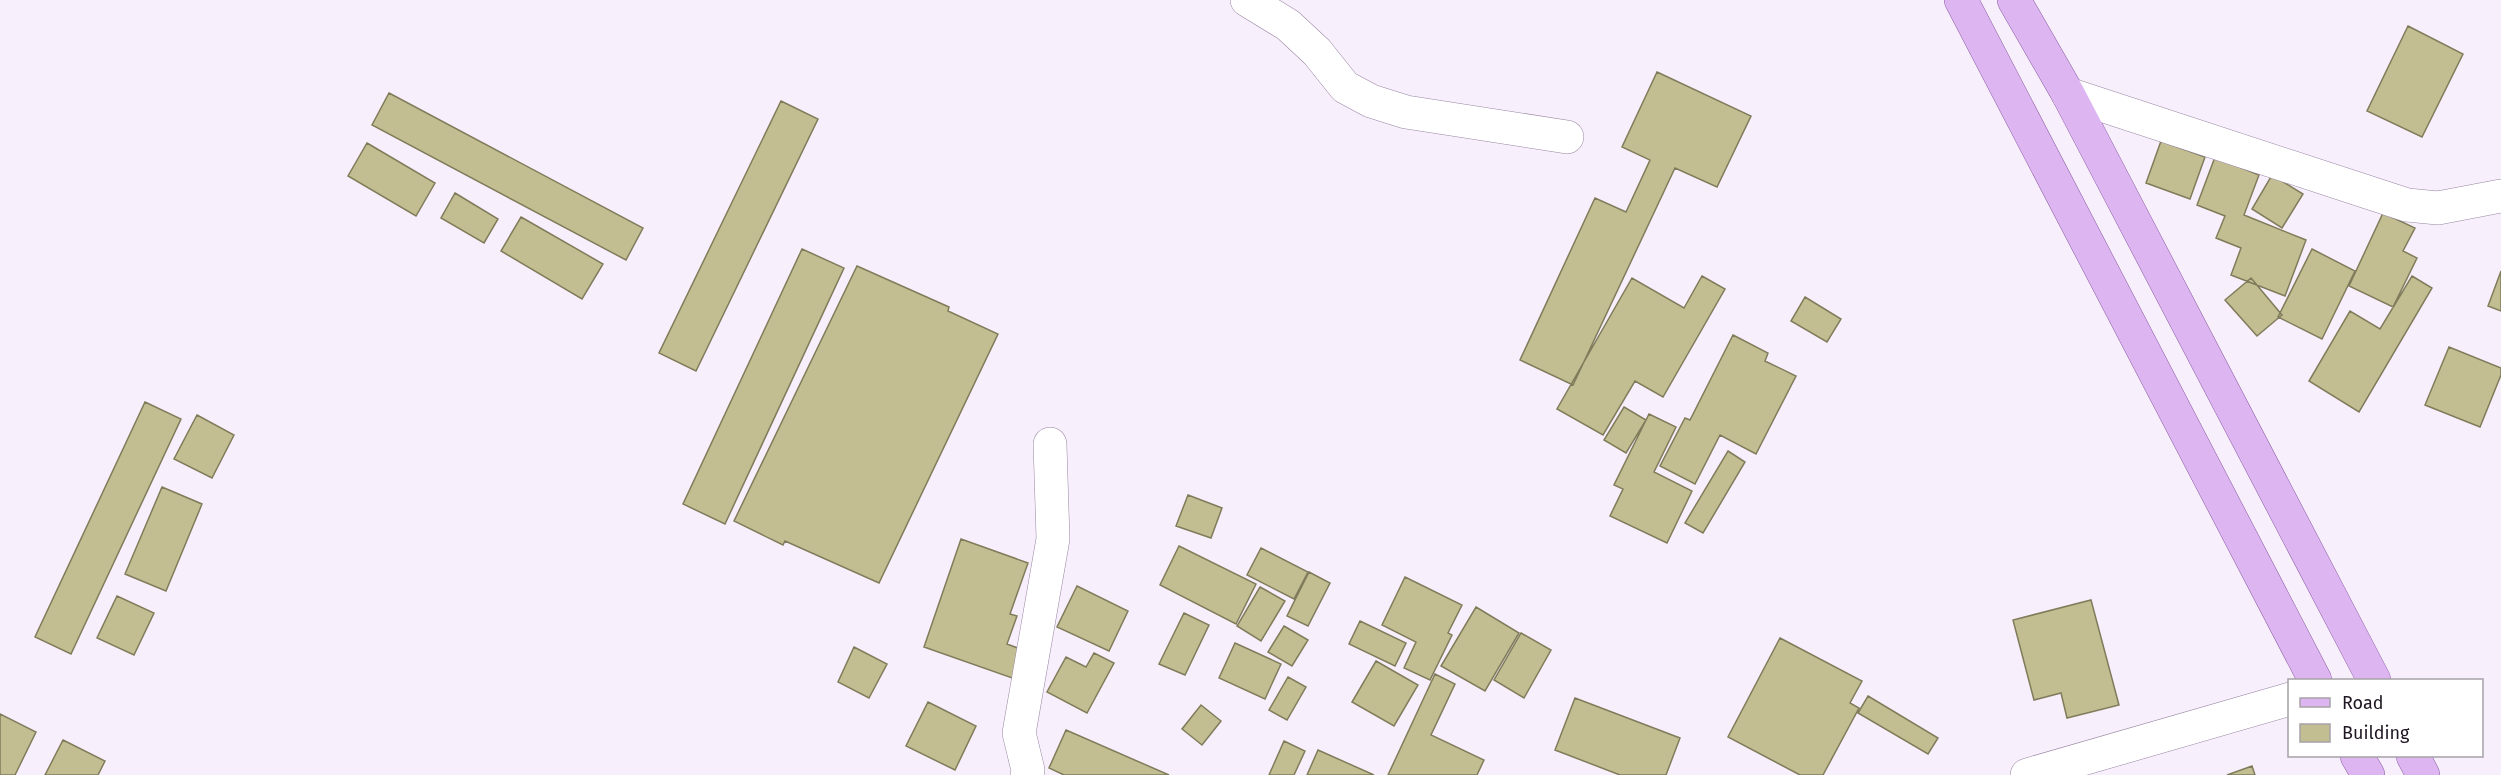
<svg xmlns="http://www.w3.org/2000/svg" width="2501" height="775" viewBox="0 0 2501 775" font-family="'Fira Sans',sans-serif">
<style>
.building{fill:#c2be92;stroke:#807c5b;stroke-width:1.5}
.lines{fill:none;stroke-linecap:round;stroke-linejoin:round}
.minor-casing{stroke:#9986a4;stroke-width:34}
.major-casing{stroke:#8c5ea3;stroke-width:34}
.minor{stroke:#fff;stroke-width:33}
.major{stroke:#ddb6f1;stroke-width:33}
</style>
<rect width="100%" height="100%" fill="#f8effc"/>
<path class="building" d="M2408 26 2463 54 2422 137 2367 111Z
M1657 72 1751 116 1717 187 1675 168 1573 385 1520 360 1595 198 1626 212 1650 160 1622 147Z
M389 93 643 228 626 260 372 125Z
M781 101 818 119 696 371 659 353Z
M2161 141 2205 157 2190 199 2146 183Z
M367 143 435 183 416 216 348 176Z
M2215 157 2259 175 2244 215 2306 240 2285 296 2231 275 2241 248 2216 238 2225 216 2197 205Z
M2272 175 2303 194 2282 228 2252 209Z
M455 193 498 219 484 243 441 218Z
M2383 213 2415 228 2403 251 2417 258 2393 307 2349 286Z
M521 217 603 264 582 299 501 251Z
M802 249 844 268 725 524 683 504Z
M2312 249 2355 271 2322 339 2278 317Z
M857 266 949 307 948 311 998 334 879 583 785 541 783 545 734 521Z
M2501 271V311L2488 306Z
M1702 276 1725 289 1663 397 1635 381 1603 435 1557 409 1632 278 1684 308Z
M2412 276 2432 288 2359 412 2309 381 2350 311 2380 329Z
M2251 278 2282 315 2257 336 2225 300Z
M1805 297 1841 319 1827 342 1791 321Z
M1733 335 1768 353 1765 361 1796 376 1756 454 1720 435 1695 484 1660 466 1685 418 1690 420Z
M2449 347 2501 368V375L2480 427 2425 405Z
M145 402 181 419 71 654 35 637Z
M1624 407 1646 420 1626 453 1604 440Z
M1649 414 1676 427 1654 472 1692 491 1667 543 1610 516 1623 489 1614 485Z
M197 415 234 435 212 478 174 459Z
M1728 451 1745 462 1703 533 1685 523Z
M162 487 202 504 166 591 125 574Z
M1188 495 1222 508 1211 538 1176 526Z
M961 539 1028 563 1010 614 1017 616 1007 644 1031 653 1021 681 924 647Z
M1179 546 1256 584 1236 624 1160 585Z
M1261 548 1308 572 1294 599 1247 575Z
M1309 572 1330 583 1308 626 1287 616Z
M1405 577 1462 605 1448 633 1452 635 1430 680 1404 668 1416 642 1382 625Z
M1077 586 1128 611 1109 651 1057 627Z
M1260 587 1285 601 1261 641 1237 626Z
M117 596 154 613 134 655 97 638Z
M2091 600 2119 705 2067 718 2061 693 2034 700 2013 620Z
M1476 607 1519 633 1485 691 1441 666Z
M1184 613 1209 625 1185 675 1159 664Z
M1360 621 1406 643 1395 666 1349 644Z
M1284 626 1308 640 1292 666 1268 652Z
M1521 633 1551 650 1524 698 1494 680Z
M1780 638 1862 681 1850 703 1859 708 1823 775H1800L1728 737Z
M1235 643 1281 664 1265 699 1219 678Z
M854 647 887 664 869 698 838 682Z
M1094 653 1114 663 1087 713 1047 692 1066 657 1086 667Z
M1376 661 1418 685 1394 726 1352 702Z
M1435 674 1455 684 1431 735 1484 760 1477 775H1388Z
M1288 677 1306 687 1287 720 1269 710Z
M1868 696 1938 738 1928 754 1858 713Z
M1575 698 1680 738 1666 775H1620L1555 750Z
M928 702 976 726 955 770 906 746Z
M1201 705 1221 721 1202 745 1182 729Z
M0 714 36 732 15 775H0Z
M1066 730 1169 775H1064L1049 768Z
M63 740 105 761 98 775H45Z
M1284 741 1305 751 1294 775H1269Z
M1318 750 1374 775H1307Z
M2252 766 2255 775H2227Z"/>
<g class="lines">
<g class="minor-casing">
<path id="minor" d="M1247 0 1288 25 1317 52 1345 87 1371 101 1406 112 1567 137
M2068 94 2407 205 2438 208 2501 196
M1027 775 1028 770 1019 733 1053 539 1050 444
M2027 775 2290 699"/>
</g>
<g class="major-casing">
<path id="major" d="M1961 0 2315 680
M2014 0 2068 94 2374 680
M2357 756 2368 775
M2413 756 2423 775"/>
</g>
<use href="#minor" class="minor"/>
<use href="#major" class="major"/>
</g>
<rect x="2288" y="679" width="195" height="78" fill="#ffffff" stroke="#a5a2a7" stroke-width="1.5"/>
<rect x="2300" y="698" width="30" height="9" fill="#ddb6f1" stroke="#a5a2a7" stroke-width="1.5"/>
<text x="2342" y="709" font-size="18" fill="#1f1723">Road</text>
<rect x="2300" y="724" width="30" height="18" fill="#c2be92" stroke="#a5a2a7" stroke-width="1.5"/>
<text x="2342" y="739" font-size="18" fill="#1f1723">Building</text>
</svg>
